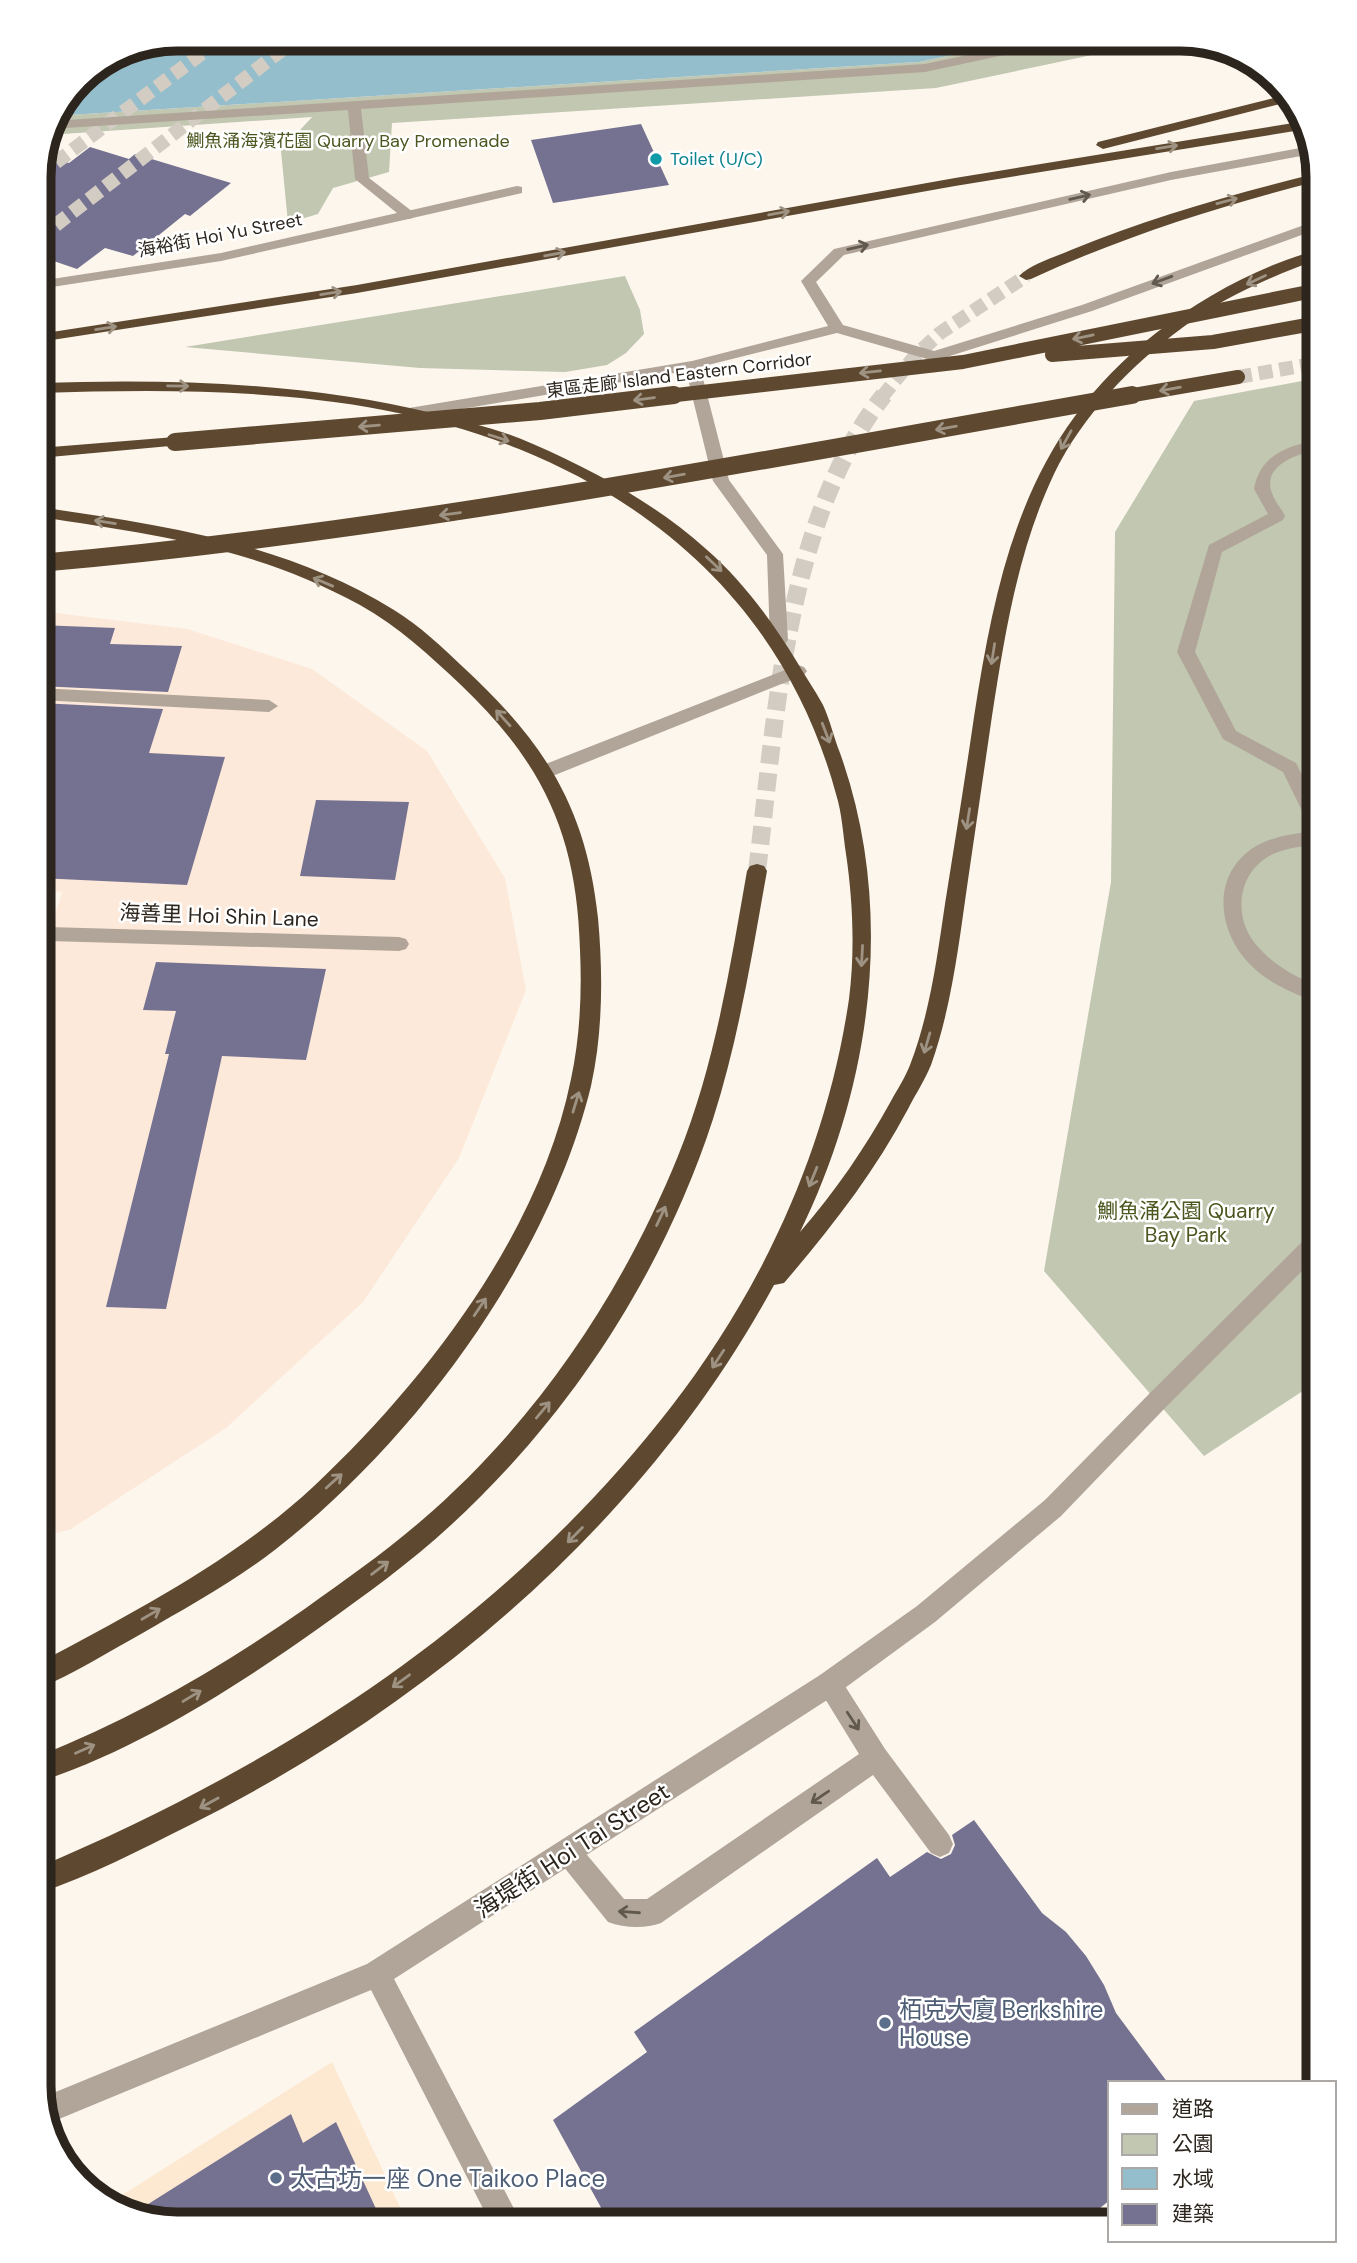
<svg xmlns="http://www.w3.org/2000/svg" width="1357" height="2263" viewBox="0 0 1357 2263" font-family="'DM Sans','Noto Sans TC',sans-serif">
<style>
.built{fill:#fde9d2}
.industrial{fill:#fde9d9}
.green{fill:#c1c7b0}
.water{fill:#95becc}
.building{fill:#747191}
.lines{fill:none;stroke-linecap:round;stroke-linejoin:round}
.highway-tunnel-far1{stroke:#d3ccc3;stroke-width:14;stroke-dasharray:14 7;stroke-linecap:butt}
.highway-tunnel{stroke:#d3ccc3;stroke-width:18;stroke-dasharray:18 9;stroke-linecap:butt}
.lane{fill:#b0a598;fill-rule:evenodd}
.street{fill:#b0a598;fill-rule:evenodd}
.highway{fill:#5e4930;fill-rule:evenodd}
.highway-bridge-far1{stroke:#5e4930;stroke-width:14}
.highway-bridge{stroke:#5e4930;stroke-width:18}
.oneway{stroke:#9e9283}
.oneway2{stroke:#61584e}
.culture-dot{fill:#0f9aa8;stroke:#fff;stroke-width:2.5}
.service-dot{fill:#5c6f8a;stroke:#fff;stroke-width:2.5}
.labels{text-anchor:middle;dominant-baseline:central;stroke-width:5;stroke-linejoin:round;paint-order:stroke}
.far-park-label{font-size:18px;fill:#4c5720;stroke:#fff}
.far-culture-label{font-size:18px;fill:#0d838f;stroke:#fff;text-anchor:start}
.far-street-label{font-size:18px;fill:#2c251d;stroke:#fff}
.street-label{font-size:21px;fill:#2c251d;stroke:#fff}
.park-label{font-size:21px;fill:#4c5720;stroke:#fff}
.near-street-label{font-size:24px;fill:#2c251d;stroke:#fff}
.near-service-label{font-size:24px;fill:#4e5e75;stroke:#fff;text-anchor:start}
.rim{fill:none;stroke:#2c251d;stroke-width:9}
</style>
<rect width="100%" height="100%" fill="#fdf6ed"/>
<path class="built" d="M332 2062 408 2224H168L108 2204Z"/>
<path class="industrial" d="M39 611 187 629 312 669 427 751 505 878 526 990 459 1158 363 1302 226 1428 71 1529 39 1538V952L49 934 62 892 39 890Z"/>
<path class="green" d="M1029 39H1168L936 88 392 123 389 172 333 188 318 214 288 223 281 151 312 117 48 135 53 116 919 62Z
M625 276 640 310 644 334 626 353 607 365 565 372 420 368 185 347Z
M1318 378V1381L1204 1456 1044 1271 1111 882 1115 532 1194 401Z"/>
<path class="water" d="M176 39H1029L919 62 53 116 79 79 124 49Z"/>
<path class="building" d="M641 124 669 185 553 203 531 140Z
M90 147 129 159 135 154 231 183 190 216 185 214 133 256 105 248 77 269 39 256V168L42 154 69 163Z
M39 625 115 628 110 644 182 646 168 692 39 686Z
M39 703 163 709 149 753 225 757 187 885 39 878Z
M316 800 409 802 395 880 300 876Z
M156 962 326 969 306 1060 222 1056 166 1309 106 1307 169 1054H165L176 1011 143 1010Z
M974 1820 1042 1913 1066 1932 1086 1956 1104 1985 1116 2013 1168 2083H1110V2200L1080 2224H610L553 2120 647 2052 634 2032 877 1858 890 1877 927 1852 941 1859 951 1854 955 1845 952 1835Z
M291 2114 303 2143 336 2122 383 2224H168L134 2213Z"/>
<g class="lines">
<path class="highway-tunnel-far1" d="M39 175 221 39
M39 238 296 39
M1238 377 1318 363
M882 397 914 357 940 333 1026 276"/>
<path class="highway-tunnel" d="M757 871C776 719 785 520 884 395"/>
<path class="lane" d="M1311 146 1312 154 1171 180 844 255 816 282 843 325 934 351 1082 305 1318 220V229L1092 311 934 361 837 333 700 367 729 480 783 554 788 640 785 644H773L770 640 767 555 713 481 686 371 409 418 401 413 409 408 692 361 828 326 801 281 834 249 1171 172Z
M517 186 522 187V193L408 219 401 215 403 212Z
M798 665 804 667 807 671 804 675 550 777H538L535 772 538 767Z
M39 688 269 700 278 706 269 712 39 700Z
M49 927 399 937 406 939 409 944 406 949 399 951 49 941 42 939 39 934 42 929Z
M1158 1390 1166 1393 1170 1400 1166 1407 1061 1516 1053 1519 1045 1516 1041 1508 1045 1500 1150 1393Z
M829 1672 838 1675 885 1749 949 1835 953 1844 949 1853 940 1857 931 1853 873 1775 661 1923C645 1929 624 1928 608 1922L559 1861 555 1852 559 1843 568 1839 577 1843 624 1899H647L859 1754 816 1684 820 1675Z"/>
<path class="street" d="M1043 39H1066L1060 43 925 72 361 109 369 178 413 212V218L221 261 39 289V281L221 253 397 213 355 179 348 110 50 129 51 121 925 64Z
M1318 440V450C1300 453 1264 464 1271 490 1273 499 1281 508 1285 516L1283 520 1222 552 1195 652 1236 731 1296 763 1318 806V831L1311 829 1283 772 1223 739 1177 652 1209 545 1268 514 1254 489C1260 455 1287 446 1318 440Z
M1318 831V845C1306 846 1293 847 1281 851 1238 864 1229 917 1259 948 1275 966 1296 977 1318 986V1002C1296 995 1273 985 1256 970 1216 936 1208 871 1260 844 1278 835 1299 833 1318 831Z
M39 926 56 929 59 934 56 939 39 940Z
M1318 1232V1255L1166 1407 1158 1410 1150 1407 1146 1400 1150 1393 1310 1234Z
M1053 1497 1061 1500 1065 1508 1061 1516 935 1622 838 1693 394 1979 522 2224H491L371 1990 47 2124 41 2098 367 1964 820 1675 917 1606 1045 1500Z"/>
<path class="highway" d="M1286 95 1292 101 1103 149 1096 145 1098 142Z
M1306 121 1307 129 955 186 357 293 39 342V334L357 285 955 178Z
M1318 173V181C1220 206 1124 236 1031 279L1026 280 1019 276C1031 264 1055 257 1071 250 1151 217 1234 194 1318 173Z
M1318 250V259C1271 277 1223 297 1182 328 1130 366 1083 415 1054 474 1018 550 1005 633 992 716 984 771 976 825 968 880 959 942 952 1006 931 1065 925 1080 915 1095 908 1109 874 1173 831 1228 784 1283L774 1285C645 1523 428 1706 188 1826 140 1850 90 1876 39 1893V1867C284 1763 506 1620 671 1407 763 1288 827 1149 849 999 855 952 853 901 846 854 843 834 842 813 836 794 791 628 677 513 519 449 369 388 198 388 39 393V383C172 379 306 382 436 414 468 422 502 430 533 444 595 471 656 504 706 549 742 580 772 621 797 662 805 676 815 690 823 705 830 720 834 738 840 753 896 909 872 1085 800 1232 835 1192 865 1148 891 1101 897 1090 905 1078 910 1065 930 1013 937 958 945 904 955 841 965 779 974 717 998 563 1027 434 1156 333 1203 297 1261 265 1318 250Z
M175 437 181 439 183 442 181 445 39 458V448Z
M39 507C163 525 286 543 394 610 420 626 441 646 463 667 544 742 586 806 598 918 603 973 603 1032 591 1086 549 1259 416 1440 276 1549 235 1581 186 1608 141 1634 108 1652 74 1674 39 1688V1663C134 1612 233 1561 313 1487 426 1381 540 1233 571 1079 580 1037 582 993 580 950 577 836 544 764 461 685 429 655 399 627 360 605 256 548 154 534 39 517Z
M757 864 764 866 767 871C752 954 739 1038 713 1119 663 1273 570 1416 451 1525 410 1563 365 1595 319 1628 233 1689 140 1748 39 1782V1756C134 1718 222 1667 306 1608 345 1580 384 1553 421 1521 535 1423 621 1296 678 1156 715 1065 730 967 747 871L750 866Z"/>
<path class="highway-bridge-far1" d="M1052 355 1213 342 1318 323
M659 397 963 362 1318 290
M1122 397 1238 377"/>
<path class="highway-bridge" d="M175 442 540 411 674 395
M39 563C406 531 769 458 1132 395"/>
</g>
<defs><path id="oneway-shaft" d="M-6 0H5M1.5-3L5.5 0L1.5 3" fill="none" stroke-width="1.6" stroke-linecap="round" stroke-linejoin="round" transform="scale(1.75)"/></defs>
<g class="oneway">
<use href="#oneway-shaft" transform="translate(1167 147) rotate(-9)"/>
<use href="#oneway-shaft" transform="translate(1227 201) rotate(-15)"/>
<use href="#oneway-shaft" transform="translate(779 213) rotate(-10)"/>
<use href="#oneway-shaft" transform="translate(555 254) rotate(-10)"/>
<use href="#oneway-shaft" transform="translate(1256 280) rotate(155)"/>
<use href="#oneway-shaft" transform="translate(331 293) rotate(-9)"/>
<use href="#oneway-shaft" transform="translate(106 328) rotate(-9)"/>
<use href="#oneway-shaft" transform="translate(1083 337) rotate(168)"/>
<use href="#oneway-shaft" transform="translate(870 372) rotate(174)"/>
<use href="#oneway-shaft" transform="translate(178 386) rotate(1)"/>
<use href="#oneway-shaft" transform="translate(1170 389) rotate(170)"/>
<use href="#oneway-shaft" transform="translate(644 399) rotate(173)"/>
<use href="#oneway-shaft" transform="translate(369 426) rotate(175)"/>
<use href="#oneway-shaft" transform="translate(946 428) rotate(170)"/>
<use href="#oneway-shaft" transform="translate(499 438) rotate(18)"/>
<use href="#oneway-shaft" transform="translate(1066 440) rotate(119)"/>
<use href="#oneway-shaft" transform="translate(674 476) rotate(170)"/>
<use href="#oneway-shaft" transform="translate(450 514) rotate(172)"/>
<use href="#oneway-shaft" transform="translate(105 522) rotate(-171)"/>
<use href="#oneway-shaft" transform="translate(714 564) rotate(43)"/>
<use href="#oneway-shaft" transform="translate(323 582) rotate(-157)"/>
<use href="#oneway-shaft" transform="translate(993 654) rotate(99)"/>
<use href="#oneway-shaft" transform="translate(503 718) rotate(-132)"/>
<use href="#oneway-shaft" transform="translate(826 733) rotate(69)"/>
<use href="#oneway-shaft" transform="translate(968 819) rotate(99)"/>
<use href="#oneway-shaft" transform="translate(862 956) rotate(93)"/>
<use href="#oneway-shaft" transform="translate(927 1043) rotate(106)"/>
<use href="#oneway-shaft" transform="translate(576 1102) rotate(-73)"/>
<use href="#oneway-shaft" transform="translate(813 1177) rotate(112)"/>
<use href="#oneway-shaft" transform="translate(661 1216) rotate(-65)"/>
<use href="#oneway-shaft" transform="translate(480 1307) rotate(-56)"/>
<use href="#oneway-shaft" transform="translate(718 1359) rotate(123)"/>
<use href="#oneway-shaft" transform="translate(543 1410) rotate(-50)"/>
<use href="#oneway-shaft" transform="translate(334 1481) rotate(-42)"/>
<use href="#oneway-shaft" transform="translate(575 1535) rotate(135)"/>
<use href="#oneway-shaft" transform="translate(380 1568) rotate(-37)"/>
<use href="#oneway-shaft" transform="translate(151 1614) rotate(-30)"/>
<use href="#oneway-shaft" transform="translate(401 1681) rotate(144)"/>
<use href="#oneway-shaft" transform="translate(192 1696) rotate(-31)"/>
<use href="#oneway-shaft" transform="translate(85 1749) rotate(-24)"/>
<use href="#oneway-shaft" transform="translate(209 1803) rotate(151)"/>
</g>
<g class="oneway2">
<use href="#oneway-shaft" transform="translate(1080 197) rotate(-13)"/>
<use href="#oneway-shaft" transform="translate(858 247) rotate(-13)"/>
<use href="#oneway-shaft" transform="translate(1162 280) rotate(160)"/>
<use href="#oneway-shaft" transform="translate(853 1721) rotate(57)"/>
<use href="#oneway-shaft" transform="translate(820 1797) rotate(146)"/>
<use href="#oneway-shaft" transform="translate(629 1912) rotate(-176)"/>
</g>
<circle class="culture-dot" cx="656" cy="159" r="7"/>
<g class="service-dot">
<circle cx="885" cy="2023" r="7"/>
<circle cx="276" cy="2178" r="7"/>
</g>
<g class="labels">
<g class="far-park-label">
<text x="348" y="141">鰂魚涌海濱花園 Quarry Bay Promenade</text>
</g>
<g class="far-culture-label">
<text x="670" y="159">Toilet (U/C)</text>
</g>
<g class="far-street-label">
<text transform="translate(220 235) rotate(-11)">海裕街 Hoi Yu Street</text>
<text transform="translate(679 375) rotate(-7)">東區走廊 Island Eastern Corridor</text>
</g>
<g class="street-label">
<text transform="translate(219 916) rotate(2)">海善里 Hoi Shin Lane</text>
</g>
<g class="park-label">
<text x="1186" y="1211">鰂魚涌公園 Quarry<tspan x="1186" dy="24">Bay Park</tspan></text>
</g>
<g class="near-street-label">
<text transform="translate(572 1850) rotate(-33)">海堤街 Hoi Tai Street</text>
</g>
<g class="near-service-label">
<text x="899" y="2009">栢克大廈 Berkshire<tspan x="899" dy="28">House</tspan></text>
<text x="290" y="2178">太古坊一座 One Taikoo Place</text>
</g>
</g>
<path d="M0 0H1357V2263H0ZM177 51H1180A126 126 0 0 1 1306 177V2086A126 126 0 0 1 1180 2212H177A126 126 0 0 1 51 2086V177A126 126 0 0 1 177 51Z" fill="#fff" fill-rule="evenodd"/>
<path class="rim" d="M177 51H1180A126 126 0 0 1 1306 177V2086A126 126 0 0 1 1180 2212H177A126 126 0 0 1 51 2086V177A126 126 0 0 1 177 51Z"/>
<rect x="1108" y="2081" width="228" height="161" fill="#ffffff" stroke="#aba8a5" stroke-width="2"/>
<rect x="1122" y="2104" width="35" height="10" fill="#b0a598" stroke="#aba8a5" stroke-width="2"/>
<text x="1172" y="2116" font-size="21" fill="#2c251d">道路</text>
<rect x="1122" y="2134" width="35" height="21" fill="#c1c7b0" stroke="#aba8a5" stroke-width="2"/>
<text x="1172" y="2151" font-size="21" fill="#2c251d">公園</text>
<rect x="1122" y="2168" width="35" height="21" fill="#95becc" stroke="#aba8a5" stroke-width="2"/>
<text x="1172" y="2186" font-size="21" fill="#2c251d">水域</text>
<rect x="1122" y="2204" width="35" height="21" fill="#747191" stroke="#aba8a5" stroke-width="2"/>
<text x="1172" y="2221" font-size="21" fill="#2c251d">建築</text>
</svg>
